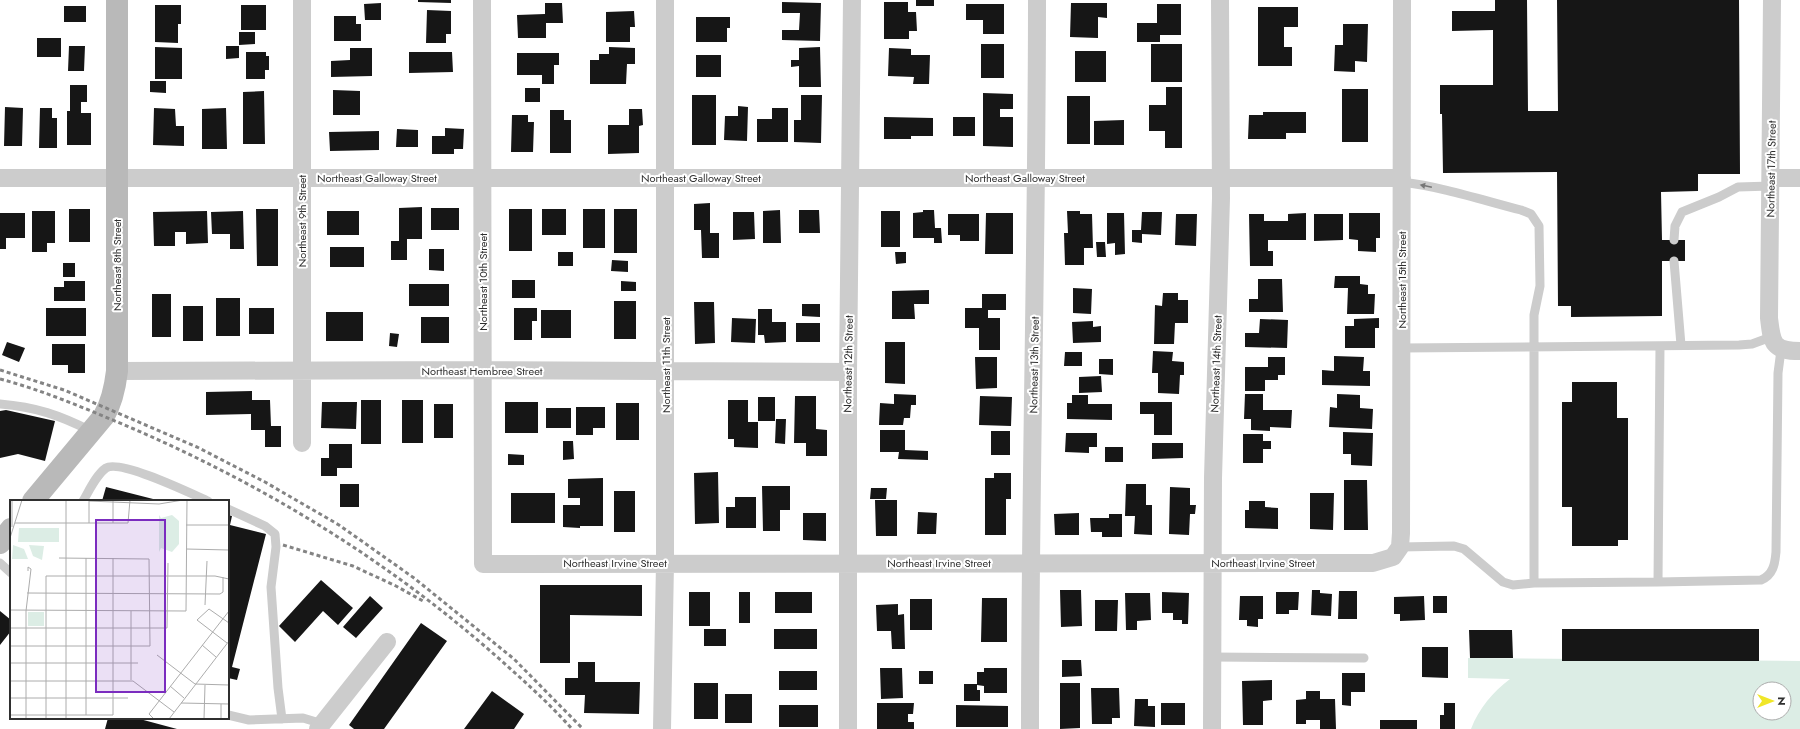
<svg xmlns="http://www.w3.org/2000/svg" width="1800" height="729" viewBox="0 0 1800 729" font-family="Jost,sans-serif">
<style>
.green{fill:#dcede5;fill-rule:evenodd}
.building{fill:#161616}
.lines{fill:none;stroke-linecap:round;stroke-linejoin:round}
.lane{stroke:#ccc;stroke-width:9}
.street{stroke:#ccc;stroke-width:18}
.secondary{stroke:#b9b9b9;stroke-width:22}
.rail{stroke:#848484;stroke-width:3;stroke-dasharray:4 3;stroke-linecap:butt}
.oneway{fill:#767676}
.labels{text-anchor:middle;dominant-baseline:central;stroke-width:4;stroke-linejoin:round;paint-order:stroke}
.street-label{font-size:11px;fill:#2f2f2f;stroke:#fff}
.inset-road{fill:none;stroke:#acacac;stroke-width:1}
.view{fill:#7b2cbf;fill-opacity:0.15;stroke:#7b2cbf;stroke-width:2}
.inset-edge{fill:none;stroke:#2f2f2f;stroke-width:2}
</style>
<rect width="100%" height="100%" fill="#fff"/>
<path class="green" d="M1468 658 1800 661V729H1471C1479 708 1493 692 1510 679L1468 678ZM1760 689H1784V713H1760Z"/>
<path class="building" d="M418 0H451V3L418 2Z
M916 0H934V6H916Z
M1495 0H1527L1528 111H1558L1557 0H1739L1740 174H1698V191L1661 192 1662 240H1685V261H1662V316L1571 317V306H1558L1557 172 1443 173 1442 114H1440V85H1493V30L1452 31V11H1495Z
M782 2 821 3 820 41 782 40V30H799L800 13H782Z
M884 2H908V12H916L917 31H909V39H884Z
M381 3V20H365L364 4Z
M545 3H562L563 23H546V38H518L517 15 545 14Z
M1071 3H1107V18L1098 17V38L1070 37Z
M966 4H1004V34H983V20H966Z
M1157 4H1181V35H1160V42H1137V23H1157Z
M155 5H181V24H178V43L155 42Z
M241 5H266V30H241Z
M64 6H86V22H64Z
M1258 7H1298V27H1284V47H1292V66H1258Z
M427 10 451 11V34H446V43H426Z
M634 11 635 27H630V42H606V12Z
M334 16H356V24H361V41H334Z
M696 17H730V28H727V42H696Z
M1343 24H1368L1367 62 1355 61V72L1334 71 1335 45H1343Z
M239 32H255V44L239 45Z
M37 38H61V57H37Z
M981 44H1004V78H981Z
M1151 44H1182V82H1151Z
M69 46H85L84 71H68Z
M226 46H239V58L226 59Z
M155 47 182 48V79H155Z
M609 47 635 48V64H627L626 84H590V60H599V54H609Z
M820 47 821 87H799V66L791 67V60H799V48Z
M350 48H372V76L331 77V61L350 60Z
M889 48 911 49V55H930L929 84H913L914 77 888 76Z
M1075 51H1106V82H1075Z
M246 52H266V56H269V70H265V79H246Z
M409 52H452L453 72 409 73Z
M517 53H559V65H554V84H542V75H517Z
M696 55H721V77H696Z
M150 81H166V93L150 92Z
M70 85H87V102H81V113H91V145H67V111H70Z
M1166 87H1182V148H1165V131H1149V105H1166Z
M525 88H540V102H525Z
M1342 89H1368V142H1342Z
M333 90 360 91V115H333Z
M264 91 265 144H243V92Z
M983 93 1013 94V109H1000V117H1013V147L983 146Z
M692 95H716V145H692Z
M801 95H822L821 143 794 142V120H801Z
M1067 96H1090V144H1067Z
M738 106 748 107 747 141 724 140 725 116H738Z
M5 107 23 108 22 146H4Z
M40 108H52V118H57V148H39Z
M154 108 175 109 176 126H184V146L153 145Z
M226 108 227 149H202V109Z
M772 108H788V142H757V119H772Z
M629 109H642L643 125 639 126V153L608 154V125H629Z
M550 110H564V120H571V153H550Z
M1263 112H1306V133H1286V139H1248L1249 115H1263Z
M512 115H528V122H534L533 152H511Z
M884 117 933 118V136H911V139H884Z
M953 117H975V136H953Z
M1124 120V145H1094V121Z
M445 128 464 129 463 149H454V154H432V136H445Z
M397 129 418 130V147H396Z
M379 131V150L330 151 329 132Z
M710 203V233H719V258H702L701 230H694V204Z
M422 207V239H407V260H391V241H399V208Z
M431 208H459V230H431Z
M69 209H90V242H69Z
M256 209H278V266H257Z
M509 209H532V251H509Z
M542 209H566V235H542Z
M583 209H605V248H583Z
M614 209H637V253H614Z
M780 210 781 243H763V211Z
M799 210H819L820 233H799Z
M923 210H934L935 228H941L942 243H934V238H913V213L923 212Z
M32 211H55V243H47V252H32Z
M207 211 208 243 186 244V232H175V246H154L153 212Z
M243 211 244 249H230V234H212L211 212Z
M327 211H359V235H327Z
M881 211H900V247H881Z
M1067 211H1080V214H1092L1093 248H1084V265H1065L1064 233H1068Z
M733 212H754L755 239 733 240Z
M1142 212H1162L1161 235 1142 234V243L1132 242V230H1141Z
M0 213H25V238H6V249H0Z
M986 213H1013V254H985Z
M1107 213H1124L1125 254 1115 255V243L1107 244Z
M1306 213V240H1268V251H1273V266H1250L1249 214H1264V221H1288V214Z
M1349 213H1380V238H1376V252L1358 251V240L1349 239Z
M948 214H979V241H960V235H948Z
M1176 214H1197L1196 246 1175 245Z
M1314 214H1343V240L1314 241Z
M1096 242H1105L1106 257H1097Z
M330 247H364V267H330Z
M429 249H444V271L429 270Z
M558 252H573V266H558Z
M895 252H906V263L896 264Z
M612 260 628 261V272L611 271Z
M63 263H75V277H63Z
M1335 276H1360V284L1368 285V294H1375L1374 314H1347L1348 288H1334Z
M1258 279H1282L1283 312H1249V299H1258Z
M512 280H535V298H512Z
M64 281H85V301H54V287H64Z
M621 281 636 282V291H621Z
M409 284H449V306H409Z
M1073 288 1092 289 1091 314 1073 313Z
M929 290V304H914L915 319H892V291Z
M1163 293H1178V300H1188V323H1175L1174 344H1154L1155 305 1162 306Z
M152 294H171V337H152Z
M982 294H1006V310H988V318H1000V350H979V328H965V308H982Z
M216 298H240V336H216Z
M614 301H636V339H614Z
M694 302H714L715 343 695 344Z
M802 304H820V317L802 316Z
M183 306H203V341H183Z
M46 308H86V336H46Z
M249 308H274V334H249Z
M514 308H537V321H532V340H514Z
M758 309H772V322H786V342L765 343 764 335H758Z
M541 310H571V338H541Z
M326 312H363V341H326Z
M421 317H449V343H421Z
M732 318 756 319 755 343 731 342Z
M1379 318V328H1375V348H1345V326H1354V319Z
M1260 319 1288 320 1287 348 1245 347V333H1259Z
M1093 321V327L1101 326V342L1073 343 1072 322Z
M796 323H820V342H796Z
M390 333 399 334 397 347 389 346Z
M7 342 25 348 19 362 2 355Z
M885 342H905V384L885 383Z
M52 344H85V373H68V365H52Z
M1153 351 1173 352 1172 361 1184 362V375H1180L1179 394 1158 393V373H1152Z
M1065 352H1082V366H1064Z
M1334 356 1364 357 1363 371H1370V386L1322 385V370L1334 371Z
M975 357H997V388L976 389Z
M1268 357H1285V375H1278V380H1265V391H1245V367H1268Z
M1099 359H1113V375L1099 374Z
M1101 376 1102 392 1079 393V377Z
M1572 382H1617V418H1628V540H1618V546H1572V507H1562V402H1572Z
M252 391V400H270L271 426H281V447H265V430H251V414L206 415V392Z
M894 394 916 395V405H911L910 418H904L903 425H879L880 403 894 404Z
M1245 394H1263V410H1292L1291 428 1270 427V431L1251 430V419H1244Z
M1337 394 1360 395V408L1373 409 1372 429 1329 427 1330 407 1337 408Z
M1072 395H1088V404H1112V420L1067 419V403H1072Z
M795 396H816V429L827 430V456H806V443H794Z
M980 396 1012 397 1011 426 979 425Z
M758 397H775V421H758Z
M361 400H381V444H361Z
M402 400H423V443H402Z
M728 400H748V422H758V448L734 447V439H728Z
M322 402H357L356 429 321 428Z
M505 402H538V433H505Z
M1140 402H1172V435H1154V414H1140Z
M616 403H639V440H616Z
M434 404H453V438H434Z
M576 407H605V428H593V435H576Z
M546 408H571V428H546Z
M6 410 55 421 45 461 18 454 0 458V411Z
M776 419H786L785 444 775 443Z
M880 430H905V450L928 451V460L898 459 899 452H880Z
M991 431H1010V455H991Z
M1343 432 1373 433 1372 466 1351 465V454H1343Z
M1066 433H1097V447H1089V453L1065 452Z
M1243 434H1263V441H1271V449H1263V463H1243Z
M563 441H573L574 459 563 460Z
M1152 443H1183V458L1152 459Z
M329 444H352V468H337V476H321V458H329Z
M1105 447H1123V462H1105Z
M508 454 524 455V465H508Z
M718 472 719 523 695 524 694 473Z
M994 473H1011V499H1006V535H985V478H994Z
M603 478V526H580V515V528L563 527V505H580V498H568V479Z
M1344 480H1367L1368 530H1344Z
M340 484H359V507H340Z
M1126 484H1146V505H1152V535L1134 534 1135 516H1125Z
M762 486H790V510H780V531H763Z
M106 487 157 500V501H102Z
M1170 487 1190 488V505H1196L1195 514H1190L1189 535 1169 534Z
M871 488H887L886 499H870Z
M614 491H635V532H614Z
M511 493H555V523H511Z
M1310 493H1334L1333 530 1310 529Z
M735 497H756V528H726V507H735Z
M875 500H897V536H876Z
M1249 501H1265V507L1278 508V529L1245 528V510H1249Z
M918 512 937 513 936 534H917Z
M803 513H826V541L803 540Z
M1079 513V535H1055L1054 514Z
M1109 514H1122V537H1102V532H1091L1090 518H1109Z
M228 515 232 516 230 525 266 534 232 667 240 669 237 680 228 678Z
M321 580 353 608 338 625 323 611 295 642 279 626Z
M540 585H642V616L570 615V663H540Z
M1060 590H1081L1082 626 1061 627Z
M1312 590H1320V593L1332 594 1331 616 1311 615Z
M1339 591H1357V619H1338Z
M689 592H710V626H689Z
M739 592H750V623H739Z
M775 592H812V613H775Z
M1162 592 1189 593 1188 624H1182V620H1173V613H1162Z
M1276 592H1299L1298 610H1289V614H1276Z
M1125 593H1150L1151 620 1137 621V630H1126Z
M370 596 383 608 356 638 343 627Z
M1240 596H1263V619H1258V627L1247 626V620H1239Z
M1424 596 1425 620 1400 621V614H1394V597Z
M1433 596H1447V613H1433Z
M982 598H1007V642H981Z
M910 599H932V630H910Z
M1095 600H1118L1117 631H1095Z
M898 604V615L904 614 905 649H892L891 631H877L876 605Z
M0 611 11 620V631L0 645Z
M421 623 447 641 384 729H354L349 725Z
M704 629H726V646H704Z
M774 629H817V649H774Z
M1562 629H1759V661H1562Z
M1469 630H1512L1513 658H1470Z
M1422 647H1448V678L1422 677Z
M1062 660H1081L1082 676 1062 677Z
M578 662H595V682H640L639 714 584 713 585 695H565V678H578Z
M880 668H902L903 698 881 699Z
M984 668H1007V693H984V686L977 685V672H984Z
M779 671H817V690H779Z
M919 671H933V684H919Z
M1342 673H1365V692H1351V706L1342 705Z
M1272 680V700L1263 701V725H1243L1242 681Z
M694 683H718V719H694Z
M1060 683H1080V728L1060 729Z
M964 684H977V690H980V701H964Z
M1091 688H1119L1120 718H1112V724H1092Z
M492 691 524 714 514 729H464Z
M1306 691H1320V699H1335L1336 729H1320V720H1306V724H1296V700L1306 699Z
M725 694H752V723H725Z
M1135 699H1148V706H1155V727L1134 726Z
M877 703H914L913 714H908V722H914V729H877Z
M1161 703H1185V725H1161Z
M1444 703H1455V729H1440V715H1444Z
M779 705H818V727H779Z
M956 705 1008 706V727H956Z
M108 718H136L177 729H105Z
M1380 720H1417V729H1380Z"/>
<g class="lines">
<path class="lane" d="M1402 182C1443 187 1482 200 1521 210L1531 214 1539 226 1540 286 1534 315V583
M1674 240 1675 226 1682 212 1719 197 1738 187 1771 186
M1674 261 1681 345
M1402 348 1739 345 1752 344 1771 337
M0 404C36 407 59 415 91 431
M83 501C89 491 96 475 106 468 120 459 192 494 208 501
M228 509 265 526 275 534 276 547 271 587 278 688 282 719
M1400 547 1454 546 1464 549 1503 582 1513 585 1534 583 1658 582 1660 346
M0 563 11 573
M1658 582 1761 580C1773 575 1775 564 1776 552L1778 373 1781 350
M1212 657 1364 658
M228 715 249 720 303 718 323 724"/>
<path class="street" d="M302 0V443
M482 0 483 564 1373 563 1393 557 1400 547 1401 533 1402 0
M1772 0 1769 318C1772 343 1772 351 1800 351
M0 178H1402
M1771 178H1800
M117 371 483 370 848 372
M318 729 387 642
M662 729 665 563V0
M848 729V372L852 0
M1030 729C1030 486 1037 243 1037 0
M1212 729 1213 478 1221 198 1220 0"/>
<path class="secondary" d="M33 501 104 416C112 402 115 388 117 371V0
M0 543 11 529"/>
<path class="rail" d="M0 370 64 390 197 447 265 482 339 525 414 578 514 659 583 729
M0 379C46 391 91 411 134 429 267 487 387 560 496 656 523 680 549 703 572 729
M283 545 353 566 396 586 423 601"/>
</g>
<defs><path id="oneway-solid" d="M-6-.8H1V-3.2L6.5 0L1 3.2V.8H-6Z"/></defs>
<use class="oneway" href="#oneway-solid" transform="translate(1426 186) rotate(-168)"/>
<g class="labels">
<g class="street-label">
<text transform="translate(1771 169) rotate(-89)">Northeast 17th Street</text>
<text x="377" y="178">Northeast Galloway Street</text>
<text x="701" y="178">Northeast Galloway Street</text>
<text x="1025" y="178">Northeast Galloway Street</text>
<text transform="translate(302 221) rotate(-90)">Northeast 9th Street</text>
<text transform="translate(117 265) rotate(-90)">Northeast 8th Street</text>
<text transform="translate(1402 280) rotate(-90)">Northeast 15th Street</text>
<text transform="translate(483 282) rotate(-90)">Northeast 10th Street</text>
<text transform="translate(848 364) rotate(-89)">Northeast 12th Street</text>
<text transform="translate(1216 364) rotate(-88)">Northeast 14th Street</text>
<text transform="translate(666 365) rotate(-90)">Northeast 11th Street</text>
<text transform="translate(1034 365) rotate(-89)">Northeast 13th Street</text>
<text x="482" y="371">Northeast Hembree Street</text>
<text x="615" y="563">Northeast Irvine Street</text>
<text x="939" y="563">Northeast Irvine Street</text>
<text x="1263" y="563">Northeast Irvine Street</text>
</g>
</g>
<g transform="translate(10 500)">
<rect width="219" height="219" fill="#fff"/>
<path d="M149 15 151 18 162 15 169 21V44L162 52 151 48 149 52ZM49 28V42H8L9 28ZM3 45 14 49 18 59H2ZM19 45 34 46 32 60 23 56ZM18 112H34V126H18Z" fill="#dcede5"/>
<path class="inset-road" d="M2 0V27M56 0V219M103 0V23M79 1 149 4 173 0M79 1V23M5 23H118L120 0M176 25H219M0 38 12 0M176 49 219 50M76 58V215M17 93 210 94 213 92V77M195 105 197 61M0 110 176 111 177 0M0 128H157L158 63M217 143 187 120 199 109 219 123M192 145 206 157M0 146H140L139 59 49 58M147 155 185 184 219 185M0 163H128M121 180V111M0 181H123L164 212M160 186 174 198M0 198H118M171 203 219 204M0 215H103V58M16 219V111L21 69 18 67V71M36 219V76H205L219 79M144 219 139 214 219 111M159 219 219 141M194 219 195 185M211 219V204"/>
<path class="view" d="M86 20H155V192H86Z"/>
<rect width="219" height="219" class="inset-edge"/>
</g>
<g transform="translate(1772 701) rotate(90)"><circle r="19" fill="#ffffff" stroke="#acacac"/>
<path d="M0-3L7 15L0 10L-7 15Z" fill="#f0e628"/>
<text y="-6" font-size="11" font-weight="bold" text-anchor="middle" fill="#2f2f2f">N</text>
</g>
</svg>
